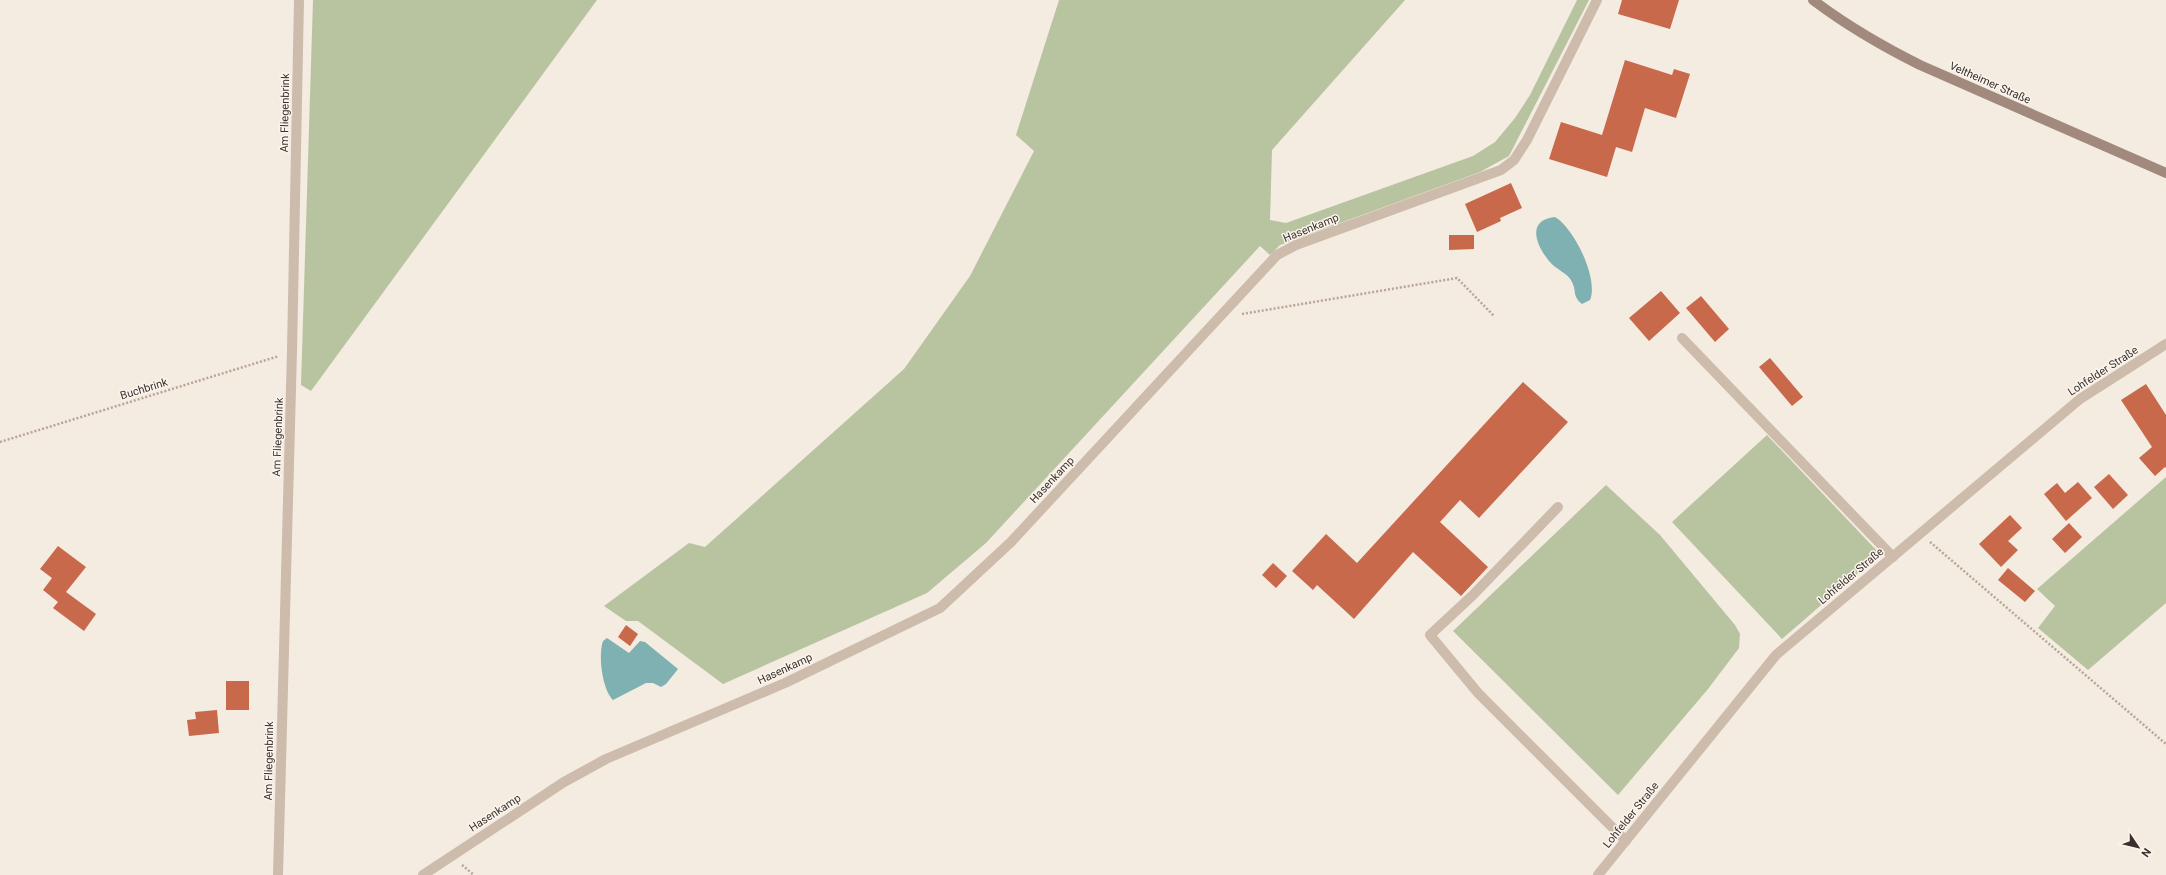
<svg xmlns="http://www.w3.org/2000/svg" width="2166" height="875" viewBox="0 0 2166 875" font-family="Roboto,sans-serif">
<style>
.green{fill:#b8c4a0}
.water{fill:#7fb0b2}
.building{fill:#c8694b}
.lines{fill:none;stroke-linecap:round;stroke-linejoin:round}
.path{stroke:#b9a596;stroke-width:2.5;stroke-dasharray:2 2;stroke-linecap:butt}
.service{stroke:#cdbbac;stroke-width:10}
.minor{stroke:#cdbbac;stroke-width:10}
.secondary{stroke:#a18a7d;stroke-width:10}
.labels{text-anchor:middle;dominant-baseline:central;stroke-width:3;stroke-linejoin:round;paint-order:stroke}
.street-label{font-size:11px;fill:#3b302b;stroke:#fbf5ee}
</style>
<rect width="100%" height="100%" fill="#f4ebe1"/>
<path class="green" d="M313 0H597L311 391 301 385Z
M1059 0H1405L1272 150 1270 220 1286 223 1473 156 1495 142 1515 118 1530 95 1577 0H1589L1509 156 1480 172 1280 245 1270 255 1260 246 986 543 927 593 723 684 638 621H626L604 606 689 543 705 547 904 369 970 276 1034 151 1016 135Z
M1767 435 1880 554 1782 639 1672 522Z
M2166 477V603L2088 670 2038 628 2055 606 2037 589Z
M1606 485 1660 535 1735 625 1740 634 1739 648 1708 689 1618 795 1453 631Z"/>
<path class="water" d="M1555 217C1574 228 1599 279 1590 300L1582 304C1572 296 1577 292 1572 282 1568 273 1555 269 1549 261 1536 245 1526 220 1555 217Z
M607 638 629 653 640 641 645 642 678 669 666 684 661 687 653 683H646L613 700C602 689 598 655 603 641Z"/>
<path class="building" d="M1622 0H1679L1670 29 1618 14Z
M1625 60 1672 75 1674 69 1690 74 1676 118 1645 108 1632 152 1616 147 1607 177 1549 159 1561 122 1602 135Z
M1511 183 1522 208 1500 218 1501 221 1477 232 1465 204Z
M1449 235H1474V249L1449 250Z
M1661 291 1680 313 1649 341 1629 318Z
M1701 296 1729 329 1715 342 1686 308Z
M1770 358 1803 397 1792 406 1759 367Z
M1523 382 1568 422 1479 518 1460 500 1440 522 1488 567 1461 596 1413 552 1354 619 1317 585 1313 590 1292 571 1326 534 1357 563Z
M2146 384 2166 415V468L2165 467 2155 476 2139 458 2152 447 2121 400Z
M2109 474 2128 495 2113 509 2094 487Z
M2078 482 2092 498 2066 521 2044 494 2057 483 2065 493Z
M2010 515 2022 528 2008 541 2018 550 2001 567 1979 544Z
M2069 523 2082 537 2065 553 2052 539Z
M58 546 86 567 66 592 96 614 84 631 53 608 58 602 43 590 52 578 40 569Z
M1273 563 1287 576 1276 588 1262 575Z
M2008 568 2035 591 2025 602 1998 580Z
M626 625 638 634 630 646 618 637Z
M226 681H249V710H226Z
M217 710 219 733 189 736 187 720 196 719 195 712Z"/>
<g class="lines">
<path class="path" d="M1242 314 1457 278 1494 316
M0 442 279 356
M1930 542 2166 744
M462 865 474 875"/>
<path class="service" d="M1682 338 1893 557
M1558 507 1473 595 1430 635 1478 693 1626 841"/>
<path class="minor" d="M278 875 292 351 299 0
M423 875 564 782 606 759 785 683 940 608 1011 542 1277 255 1296 245 1501 170 1514 160 1527 140 1597 0
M1598 875 1776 655 2080 399 2166 344"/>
<path class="secondary" d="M1813 0C1846 25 1882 46 1920 65L2166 173"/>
</g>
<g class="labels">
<g class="street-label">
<text transform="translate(1990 83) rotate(24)">Veltheimer Straße</text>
<text transform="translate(285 113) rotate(-89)">Am Fliegenbrink</text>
<text transform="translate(1311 228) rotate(-22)">Hasenkamp</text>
<text transform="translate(2103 371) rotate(-33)">Lohfelder Straße</text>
<text transform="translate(144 389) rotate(-17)">Buchbrink</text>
<text transform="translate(278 437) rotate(-88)">Am Fliegenbrink</text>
<text transform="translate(1052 480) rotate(-47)">Hasenkamp</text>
<text transform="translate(1851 576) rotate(-40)">Lohfelder Straße</text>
<text transform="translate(785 669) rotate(-25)">Hasenkamp</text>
<text transform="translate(269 761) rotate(-89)">Am Fliegenbrink</text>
<text transform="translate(495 813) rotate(-33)">Hasenkamp</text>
<text transform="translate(1631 815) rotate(-51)">Lohfelder Straße</text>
</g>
</g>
<g transform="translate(2138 847) rotate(125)" stroke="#fbf5ee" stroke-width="3" paint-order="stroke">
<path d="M0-3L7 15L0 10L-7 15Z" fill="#3b302b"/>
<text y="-6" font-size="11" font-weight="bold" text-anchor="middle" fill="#3b302b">N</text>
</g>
</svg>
